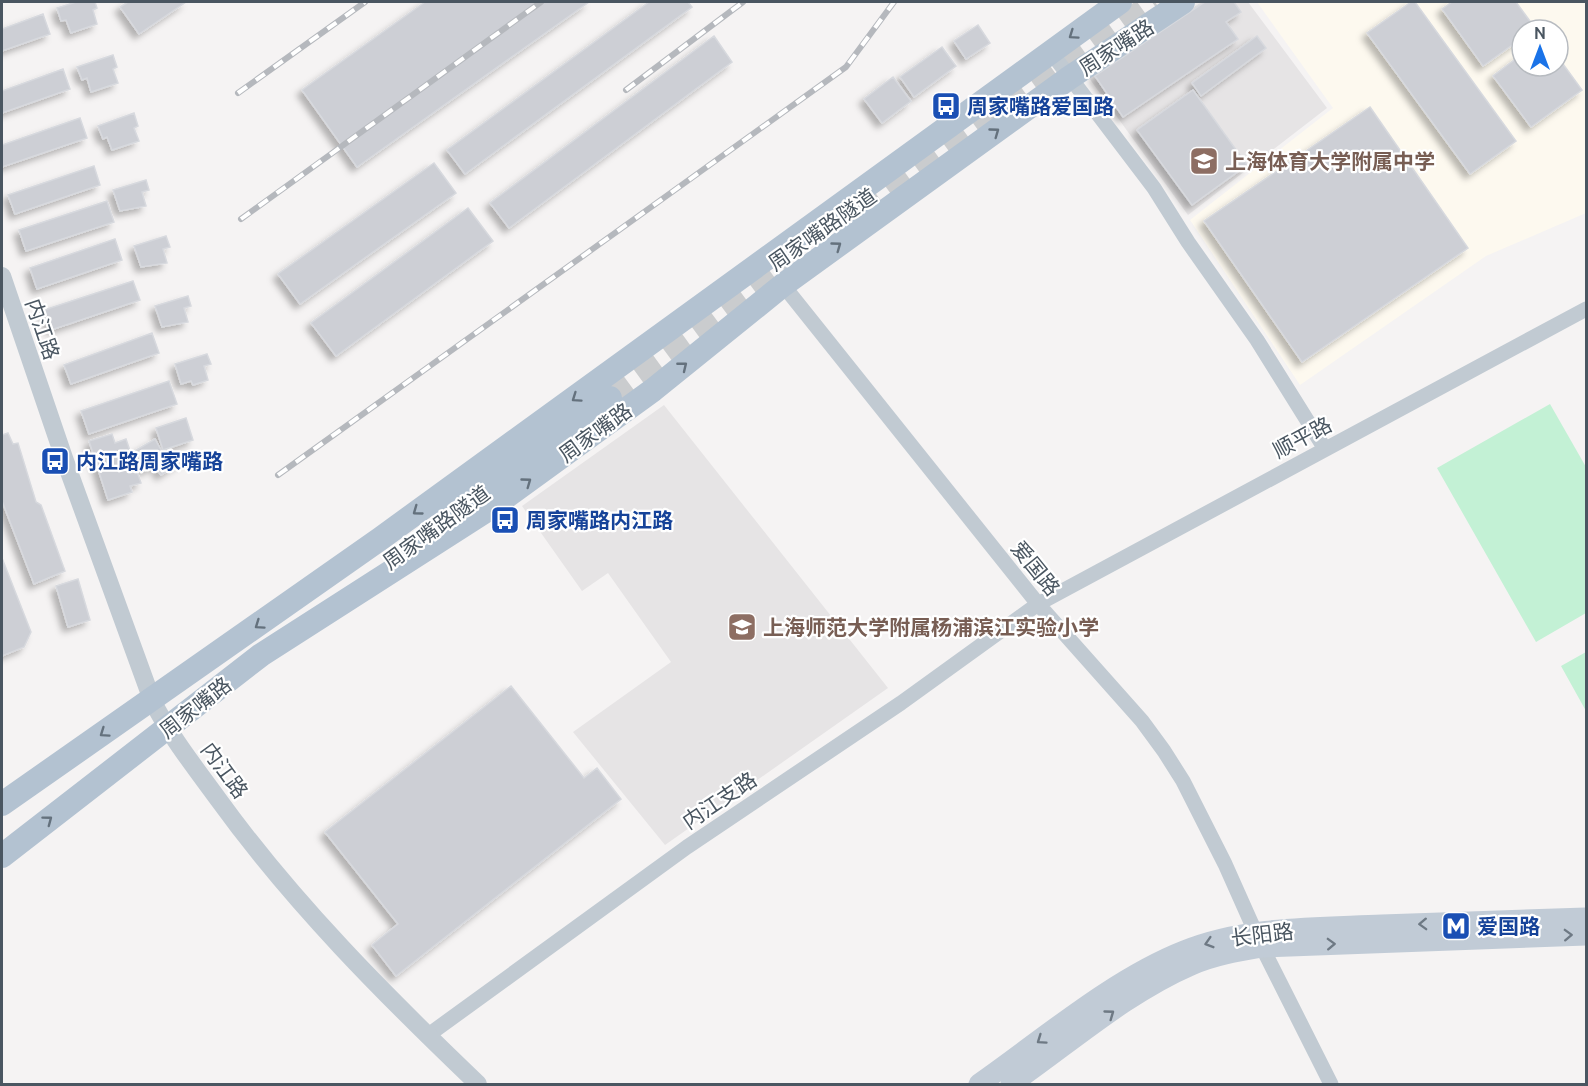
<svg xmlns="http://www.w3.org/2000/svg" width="1588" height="1086" viewBox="0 0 1588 1086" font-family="Ubuntu,'Noto Sans SC',sans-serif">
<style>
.commercial{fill:#fdf9ef;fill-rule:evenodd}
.education{fill:#e6e4e5}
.green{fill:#c3f1d5}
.building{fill:#cdcfd5;stroke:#d7d9de;stroke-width:1.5;filter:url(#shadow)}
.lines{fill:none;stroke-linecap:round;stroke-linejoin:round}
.primary-tunnel{stroke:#caccce;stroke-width:24;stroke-dasharray:24 12;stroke-linecap:butt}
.minor{stroke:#c1cad2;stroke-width:15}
.tertiary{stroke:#c1cad2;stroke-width:18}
.secondary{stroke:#c1cbd6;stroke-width:21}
.primary{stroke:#b3c2d1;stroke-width:24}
.rail-casing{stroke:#b5b8bd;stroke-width:6}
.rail{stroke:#fff;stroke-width:4;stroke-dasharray:11;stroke-linecap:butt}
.oneway{stroke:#64717d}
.oneway2{stroke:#6e7984}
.labels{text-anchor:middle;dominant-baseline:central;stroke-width:4.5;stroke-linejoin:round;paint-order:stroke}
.street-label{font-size:21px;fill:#4a5661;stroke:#fff}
.transit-label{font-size:21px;font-weight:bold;fill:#164399;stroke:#fff;text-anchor:start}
.education-label{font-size:21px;font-weight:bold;fill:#785e54;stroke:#fff;text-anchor:start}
</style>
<defs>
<filter id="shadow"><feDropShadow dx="-5" dy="5" stdDeviation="3" flood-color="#0004"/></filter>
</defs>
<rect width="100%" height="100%" fill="#f5f3f3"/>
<path class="commercial" d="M1257 2H1586V213L1486 256 1300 385 1190 220 1333 108ZM1522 30H1558V66H1522Z"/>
<path class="education" d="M1202 2H1248L1327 108 1188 215 1089 78Z
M664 405 888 688 665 845 573 732 671 662 608 573 582 591 522 506Z"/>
<path class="green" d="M1550 404 1586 467V613L1536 642 1437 468Z
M1586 652V711L1561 666Z"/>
<path class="building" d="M76 2H95L97 8 93 10 97 24 71 33 66 20 61 21 57 8Z
M128 2H186L139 34 120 7Z
M425 2H589L357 167 302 90Z
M649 2H688L692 7 465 174 447 150Z
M1205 2H1234L1241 12 1226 22 1238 39 1123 117 1095 76Z
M1411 2H1415L1516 141 1470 174 1367 33Z
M1452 2H1516L1535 28 1522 30V38L1483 66 1442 9Z
M43 14 50 34 2 51V29Z
M978 25 990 43 966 59 954 41Z
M714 36 732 62 509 228 490 203Z
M1257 36 1266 48 1201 96 1192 83Z
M942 47 956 66 914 97 900 77Z
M1522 54V66H1558V57L1582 90 1531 127 1493 76Z
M113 55 117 67 113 69 118 83 91 92 87 78 82 80 77 67Z
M63 69 70 89 2 113V91Z
M893 77 911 101 882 123 864 99Z
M1193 90 1247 165 1192 205 1137 130Z
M1370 107 1468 248 1302 362 1204 221Z
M134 113 138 126 134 128 139 141 112 150 107 137 103 139 98 126Z
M80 118 87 138 2 167V145Z
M434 163 456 193 300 304 278 274Z
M94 166 100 185 15 214 8 195Z
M146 180 149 190 142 192 146 206 120 211 113 190Z
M107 201 114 222 26 251 19 230Z
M468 208 493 241 336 356 311 323Z
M166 236 170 247 163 249 167 263 141 267 134 246Z
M115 239 122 260 37 289 30 268Z
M133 281 140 300 51 330 44 310Z
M188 296 191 306 184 308 188 322 162 327 155 306Z
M152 333 159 353 71 384 64 365Z
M207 354 211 364 204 366 208 380 193 385 191 381 181 384 175 364Z
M169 381 177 404 89 434 81 411Z
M186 418 193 440 163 450 156 428Z
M8 433 13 444 18 443 36 502 41 505 65 571 34 584 2 501V435Z
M112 434 115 443 126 439 141 483 130 486 132 492 108 500 89 441Z
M155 439 166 459 144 471 133 452Z
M180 453 184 460 161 475 156 468Z
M2 558 31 632 24 647 2 656Z
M78 579 90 620 68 627 56 586Z
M511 686 584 778 597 768 621 799 396 976 372 945 398 924 325 832Z"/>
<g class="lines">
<path class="primary-tunnel" d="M861 214 1155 2
M610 398 790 266"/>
<path class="minor" d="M1050 51 1154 188 1188 242 1257 340 1325 449
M783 285 1038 604 1142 721 1164 751 1183 781 1225 864 1262 947 1331 1084
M427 1036 687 847 901 703 1038 604 1586 309"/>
<path class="tertiary" d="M2 276 64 458 152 700C170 736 194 766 218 799 294 904 385 995 478 1084"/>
<path class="secondary" d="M979 1084C1042 1040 1113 979 1184 951 1246 926 1316 928 1382 925 1450 923 1518 920 1586 918
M1011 1084C1069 1044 1126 993 1191 965 1214 955 1238 951 1262 947L1586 935"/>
<path class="primary" d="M444 520 610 398
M2 804 380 539 1120 2
M2 856 261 655 492 507 653 390 783 285 1069 78 1183 2"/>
<g class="rail-casing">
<path id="rail" d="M626 90 743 2
M238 93 365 2
M241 219 541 2
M278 475 846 67 894 2"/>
</g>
<use href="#rail" class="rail"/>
</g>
<defs><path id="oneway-chevron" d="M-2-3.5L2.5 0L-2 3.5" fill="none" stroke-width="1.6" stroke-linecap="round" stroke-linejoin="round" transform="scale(1.5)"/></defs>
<g class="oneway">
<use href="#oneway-chevron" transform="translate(1073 35) rotate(145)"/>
<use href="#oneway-chevron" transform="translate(995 132) rotate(-36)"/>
<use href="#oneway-chevron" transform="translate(837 246) rotate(-36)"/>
<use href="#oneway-chevron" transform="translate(683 366) rotate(-39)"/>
<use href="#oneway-chevron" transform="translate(576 398) rotate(145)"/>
<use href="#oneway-chevron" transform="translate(527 482) rotate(-36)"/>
<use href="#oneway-chevron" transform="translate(417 511) rotate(144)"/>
<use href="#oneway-chevron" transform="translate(259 625) rotate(145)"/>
<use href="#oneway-chevron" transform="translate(104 733) rotate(145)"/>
<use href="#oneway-chevron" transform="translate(48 820) rotate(-37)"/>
</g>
<g class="oneway2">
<use href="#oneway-chevron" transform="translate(1423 924) rotate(178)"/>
<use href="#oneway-chevron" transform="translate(1568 935) rotate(-2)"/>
<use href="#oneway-chevron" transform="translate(1209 943) rotate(163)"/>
<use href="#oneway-chevron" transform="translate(1331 944) rotate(-2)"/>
<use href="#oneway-chevron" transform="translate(1110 1014) rotate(-36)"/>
<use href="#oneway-chevron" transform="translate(1041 1040) rotate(145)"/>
</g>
<defs>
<g id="bus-square" transform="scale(1.5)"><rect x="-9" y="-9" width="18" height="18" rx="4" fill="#1a4fb4" stroke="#fff"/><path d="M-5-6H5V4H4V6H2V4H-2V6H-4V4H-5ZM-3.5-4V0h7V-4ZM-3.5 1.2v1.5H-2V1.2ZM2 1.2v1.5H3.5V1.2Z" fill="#fff"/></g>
<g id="school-square" transform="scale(1.5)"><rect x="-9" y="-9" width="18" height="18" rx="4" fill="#8d6e63" stroke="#fff"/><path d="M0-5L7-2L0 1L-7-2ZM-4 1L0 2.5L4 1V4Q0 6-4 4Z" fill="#fff"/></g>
<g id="metro-square" transform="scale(1.5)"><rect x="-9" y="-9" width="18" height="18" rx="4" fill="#1a4fb4" stroke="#fff"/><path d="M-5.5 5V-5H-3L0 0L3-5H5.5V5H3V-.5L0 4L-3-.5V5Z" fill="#fff"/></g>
</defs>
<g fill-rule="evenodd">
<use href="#bus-square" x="946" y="106"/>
<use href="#school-square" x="1204" y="161"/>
<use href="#bus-square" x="55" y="461"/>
<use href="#bus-square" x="505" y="520"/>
<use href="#school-square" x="742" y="627"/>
<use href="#metro-square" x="1456" y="926"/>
</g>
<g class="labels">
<g class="street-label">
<text transform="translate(1116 47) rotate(-33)">周家嘴路</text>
<text transform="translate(822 229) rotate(-35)">周家嘴路隧道</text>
<text transform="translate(43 329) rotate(71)">内江路</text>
<text transform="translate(595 432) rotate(-36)">周家嘴路</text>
<text transform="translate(1302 437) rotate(-28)">顺平路</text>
<text transform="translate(436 527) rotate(-36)">周家嘴路隧道</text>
<text transform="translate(1036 568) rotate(51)">爱国路</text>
<text transform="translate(195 707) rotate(-38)">周家嘴路</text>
<text transform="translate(225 770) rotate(54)">内江路</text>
<text transform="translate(719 800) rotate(-34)">内江支路</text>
<text transform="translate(1262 934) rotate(-7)">长阳路</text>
</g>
<g class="transit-label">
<text x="967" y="106">周家嘴路爱国路</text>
<text x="76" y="461">内江路周家嘴路</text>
<text x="526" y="520">周家嘴路内江路</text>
<text x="1477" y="926">爱国路</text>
</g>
<g class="education-label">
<text x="1225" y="161">上海体育大学附属中学</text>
<text x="763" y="627">上海师范大学附属杨浦滨江实验小学</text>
</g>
</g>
<rect width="1588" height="1086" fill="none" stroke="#4a5661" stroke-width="6"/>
<g transform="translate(1540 48)"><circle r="28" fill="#ffffff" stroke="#b7bbc0" stroke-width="1.5"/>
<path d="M0-4.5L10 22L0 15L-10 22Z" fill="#1a73e8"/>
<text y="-9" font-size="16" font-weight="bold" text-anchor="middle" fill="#4a5661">N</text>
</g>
</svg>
